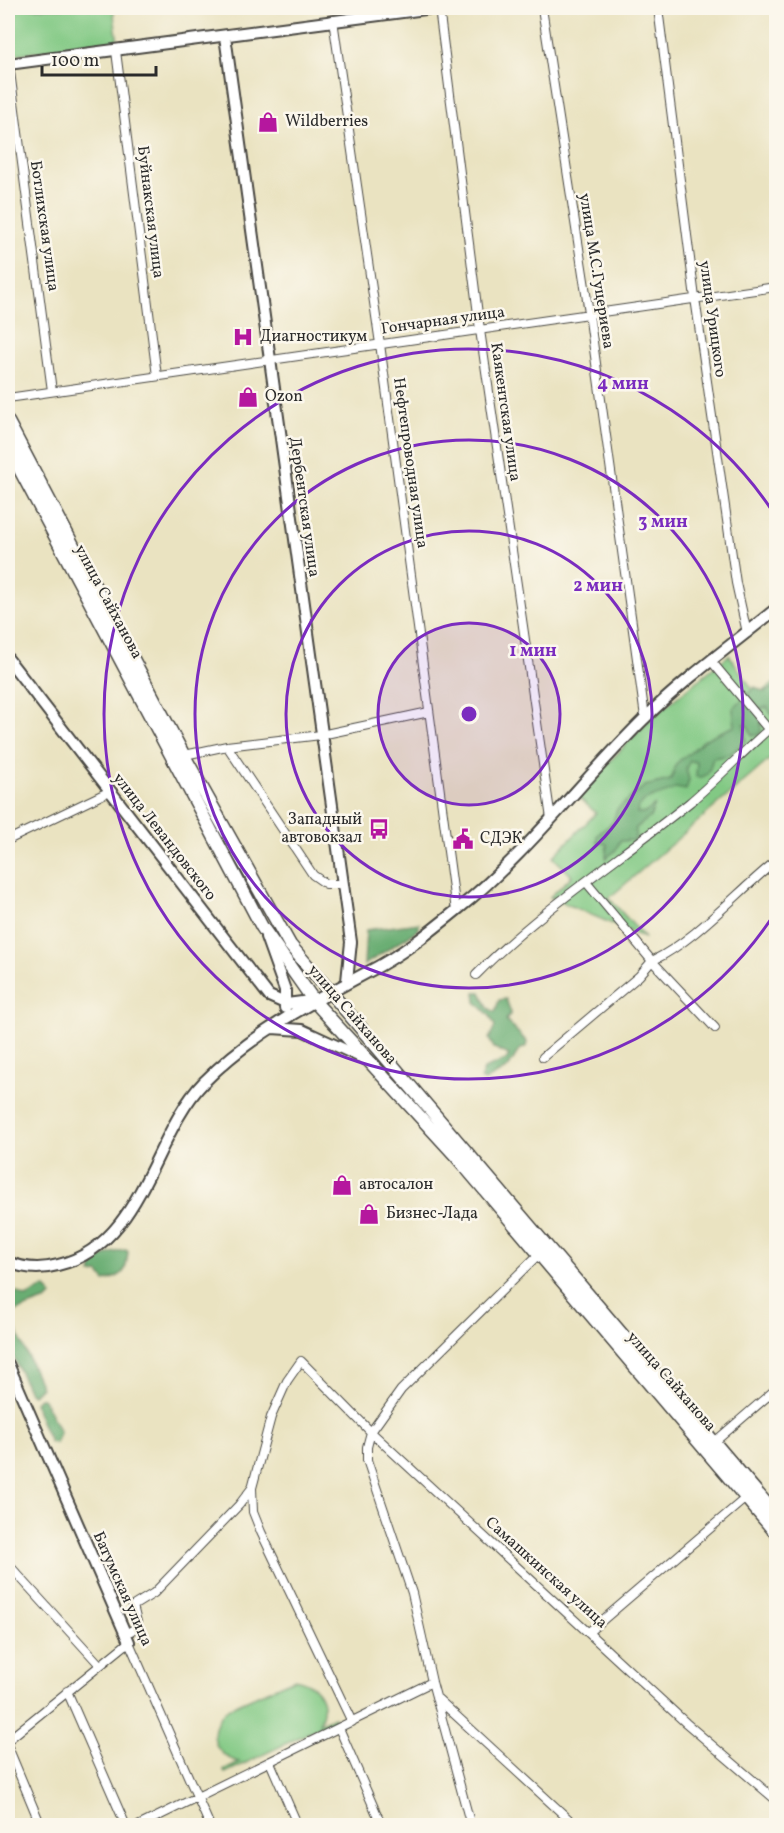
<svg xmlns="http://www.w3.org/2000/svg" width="784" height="1833" viewBox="0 0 784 1833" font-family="Vollkorn,serif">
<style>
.green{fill:#82c984;stroke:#567a58;stroke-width:1.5}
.forest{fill:#69ad72;stroke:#4a6c4e;stroke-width:1.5}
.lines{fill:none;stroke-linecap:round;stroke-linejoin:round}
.street-casing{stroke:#484742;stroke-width:10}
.secondary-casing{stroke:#484742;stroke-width:14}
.primary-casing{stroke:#484742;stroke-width:15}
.street{stroke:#fff;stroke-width:8}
.secondary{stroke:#fff;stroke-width:10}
.primary{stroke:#fff;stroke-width:12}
.ring{fill:none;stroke:#7b2cbf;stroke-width:3}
.labels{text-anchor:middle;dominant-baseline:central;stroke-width:5;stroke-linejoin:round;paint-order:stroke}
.poi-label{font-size:16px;fill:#2b2b2b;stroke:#fbf7ec;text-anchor:start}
.street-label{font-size:16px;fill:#2b2b2b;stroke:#fbf7ec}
.centre{fill:#7b2cbf;stroke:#fbf7ec;stroke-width:3}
.ring-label{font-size:18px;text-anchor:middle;font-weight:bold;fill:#7b2cbf;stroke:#fbf7ec;stroke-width:5;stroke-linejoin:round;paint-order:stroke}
</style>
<rect width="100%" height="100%" fill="#fbf7ec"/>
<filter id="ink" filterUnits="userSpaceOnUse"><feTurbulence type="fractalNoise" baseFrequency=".0167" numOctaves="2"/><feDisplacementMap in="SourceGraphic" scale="12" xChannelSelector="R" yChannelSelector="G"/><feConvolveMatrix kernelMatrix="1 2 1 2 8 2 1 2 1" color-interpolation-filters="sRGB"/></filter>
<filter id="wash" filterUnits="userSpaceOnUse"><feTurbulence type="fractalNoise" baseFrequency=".008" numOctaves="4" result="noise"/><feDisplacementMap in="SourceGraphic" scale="24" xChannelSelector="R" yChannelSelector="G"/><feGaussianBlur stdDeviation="1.35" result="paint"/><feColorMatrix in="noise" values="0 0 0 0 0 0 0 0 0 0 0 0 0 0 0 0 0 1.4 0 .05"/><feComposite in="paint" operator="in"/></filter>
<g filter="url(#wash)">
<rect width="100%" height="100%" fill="#eae3c1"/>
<path class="green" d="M8 8H113L118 43 8 55Z
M729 655 757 696 776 682V754L609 898 645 938 550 897 572 876 553 857 596 813 577 796 650 719Z
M294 1679C318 1683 330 1701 319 1724L334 1717 335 1720 225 1773 223 1770 239 1762C210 1755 206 1725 229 1708Z"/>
<path class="forest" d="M755 687 764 692 776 687V713L771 714 767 707 760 709 761 731 758 735H752L748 726 744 724 746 741 729 755 713 758C709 768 711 778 696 777L697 762 690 761 686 768 689 780 686 790 676 788C665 796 638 796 637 813H645L655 805 650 817 636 828 635 840 620 841 615 851 606 858 607 844 597 842V835L613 822 617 809 645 786 670 780C675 774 673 768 677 763 681 758 687 756 692 751 706 736 716 734 735 726L733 709C734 707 754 688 755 687Z
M419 923V929L364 965 366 930Z
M475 992H481L488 1008 495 1012 499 1000 506 999 511 1013 506 1020 527 1042 526 1047 519 1050 508 1068 485 1081 481 1079 484 1069 506 1060 509 1055 494 1048 489 1039 495 1026 490 1016 476 1002Z
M125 1250 128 1251C126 1270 127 1275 105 1281L99 1273 91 1274C92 1258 112 1252 125 1250Z
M45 1287 50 1292 51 1296 47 1300 11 1313V1318L41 1387 33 1395 29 1393 8 1344V1294L17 1292 26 1297Z
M39 1398H43L60 1432 56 1443 50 1442 37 1412 35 1402Z"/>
</g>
<g filter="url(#ink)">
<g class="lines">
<g class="street-casing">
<path id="street" d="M439 8 480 330 551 819
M542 8 589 313 645 717
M658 8 695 298 736 583 747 633
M333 20 380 344 456 911
M116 51 157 376
M9 64 52 391
M8 398 776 287
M712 662 769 730
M227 746 313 875 326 884H343
M180 756 227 746 321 735 429 712
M8 840 110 791
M586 882 652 961C697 939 736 893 776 861
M476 975C540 910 618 860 689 803 719 778 746 748 776 723
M543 1057 639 976 652 961 715 1028
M711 1445 776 1389
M252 1488 253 1512 261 1532 352 1722
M8 1564 99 1664
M590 1631 748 1496
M125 1635 138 1626 133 1606 154 1593 239 1505 252 1488 271 1417 287 1381 301 1361 371 1432 686 1723 776 1800
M67 1691 126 1826
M438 1699 576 1826
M339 1728 382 1826
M8 1740 129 1642 210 1826
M8 1747 41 1826
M270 1762 298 1826
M138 1826 432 1682
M471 1826 432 1682 412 1593 367 1460V1447L371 1432 401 1390 542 1251"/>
</g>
<g class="secondary-casing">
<path id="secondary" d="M225 36 351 942 347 981
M8 64 433 8
M8 659 269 996 287 1004 310 1001
M266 937 285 990V1008
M272 1028 302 1030 367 1060
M8 1262C25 1269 40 1270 58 1265 143 1245 152 1135 204 1082 250 1035 310 1003 368 972 400 956 430 932 458 909 527 854 581 781 644 719 682 681 734 643 776 609
M8 1364 129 1642"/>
</g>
<g class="primary-casing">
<path id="primary" d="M8 422 183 754 290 945 776 1515
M8 447 262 927 314 1001 456 1156 776 1533"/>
</g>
<use href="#street" class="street"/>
<use href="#secondary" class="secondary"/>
<use href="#primary" class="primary"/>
</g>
</g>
<circle cx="469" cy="714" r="91" fill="#7b2cbf" fill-opacity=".12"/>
<g class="ring">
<circle cx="469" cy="714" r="91"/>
<circle cx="469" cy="714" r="183"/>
<circle cx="469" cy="714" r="274"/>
<path d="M775 913A365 365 0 1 1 775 515"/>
</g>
<defs>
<g id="shop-bare" transform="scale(1.62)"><path d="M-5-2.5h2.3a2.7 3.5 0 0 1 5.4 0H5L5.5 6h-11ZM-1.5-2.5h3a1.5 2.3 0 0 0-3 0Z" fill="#b5179e" stroke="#fbf7ec" stroke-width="2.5" paint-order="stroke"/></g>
<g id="hospital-bare" transform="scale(1.62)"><path d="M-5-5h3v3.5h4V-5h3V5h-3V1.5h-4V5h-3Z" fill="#b5179e" stroke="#fbf7ec" stroke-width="2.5" paint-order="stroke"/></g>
<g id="bus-bare" transform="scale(1.62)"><path d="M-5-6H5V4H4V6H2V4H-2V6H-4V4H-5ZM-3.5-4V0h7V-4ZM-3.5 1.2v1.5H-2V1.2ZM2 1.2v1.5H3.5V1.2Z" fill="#b5179e" stroke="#fbf7ec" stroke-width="2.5" paint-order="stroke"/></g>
<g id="civic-bare" transform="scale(1.62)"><path d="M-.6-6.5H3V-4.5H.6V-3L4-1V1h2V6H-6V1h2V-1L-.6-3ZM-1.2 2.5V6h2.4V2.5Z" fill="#b5179e" stroke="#fbf7ec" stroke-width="2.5" paint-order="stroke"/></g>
</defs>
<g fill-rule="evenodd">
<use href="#shop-bare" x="268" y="122"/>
<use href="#hospital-bare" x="243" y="337"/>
<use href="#shop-bare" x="248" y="397"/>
<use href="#bus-bare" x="379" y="829"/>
<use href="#civic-bare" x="463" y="839"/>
<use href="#shop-bare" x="342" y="1185"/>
<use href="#shop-bare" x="369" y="1214"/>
</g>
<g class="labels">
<g class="poi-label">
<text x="285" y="122">Wildberries</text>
<text x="260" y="337">Диагностикум</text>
<text x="265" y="397">Ozon</text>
<text x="362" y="820" text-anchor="end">Западный<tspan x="362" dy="18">автовокзал</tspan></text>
<text x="480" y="839">СДЭК</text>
<text x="359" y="1185">автосалон</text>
<text x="386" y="1214">Бизнес-Лада</text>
</g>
<g class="street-label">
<text transform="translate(150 212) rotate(83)">Буйнакская улица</text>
<text transform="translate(44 226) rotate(82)">Ботлихская улица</text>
<text transform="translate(596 271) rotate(81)">улица М.С.Гуцериева</text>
<text transform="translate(712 319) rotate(82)">улица Урицкого</text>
<text transform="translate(443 321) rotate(-8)">Гончарная улица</text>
<text transform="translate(505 412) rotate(82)">Каякентская улица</text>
<text transform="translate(410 463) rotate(82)">Нефтепроводная улица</text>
<text transform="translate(304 507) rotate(82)">Дербентская улица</text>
<text transform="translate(108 602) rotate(62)">улица Сайханова</text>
<text transform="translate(164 837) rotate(52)">улица Левандовского</text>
<text transform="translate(352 1015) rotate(49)">улица Сайханова</text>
<text transform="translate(671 1382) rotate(49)">улица Сайханова</text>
<text transform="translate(546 1573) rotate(42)">Самашкинская улица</text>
<text transform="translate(122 1589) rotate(66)">Батумская улица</text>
</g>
</g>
<circle cx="469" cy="714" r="9" class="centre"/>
<g class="ring-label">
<text x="623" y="389">4 мин</text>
<text x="663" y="527">3 мин</text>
<text x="598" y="591">2 мин</text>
<text x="533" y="656">1 мин</text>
</g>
<rect width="784" height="1833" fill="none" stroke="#fbf7ec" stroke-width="30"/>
<path d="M42 66v9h114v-9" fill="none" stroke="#2b2b2b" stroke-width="3"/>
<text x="51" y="66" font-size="18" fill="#2b2b2b" stroke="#fbf7ec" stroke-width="4.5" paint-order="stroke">100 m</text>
</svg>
